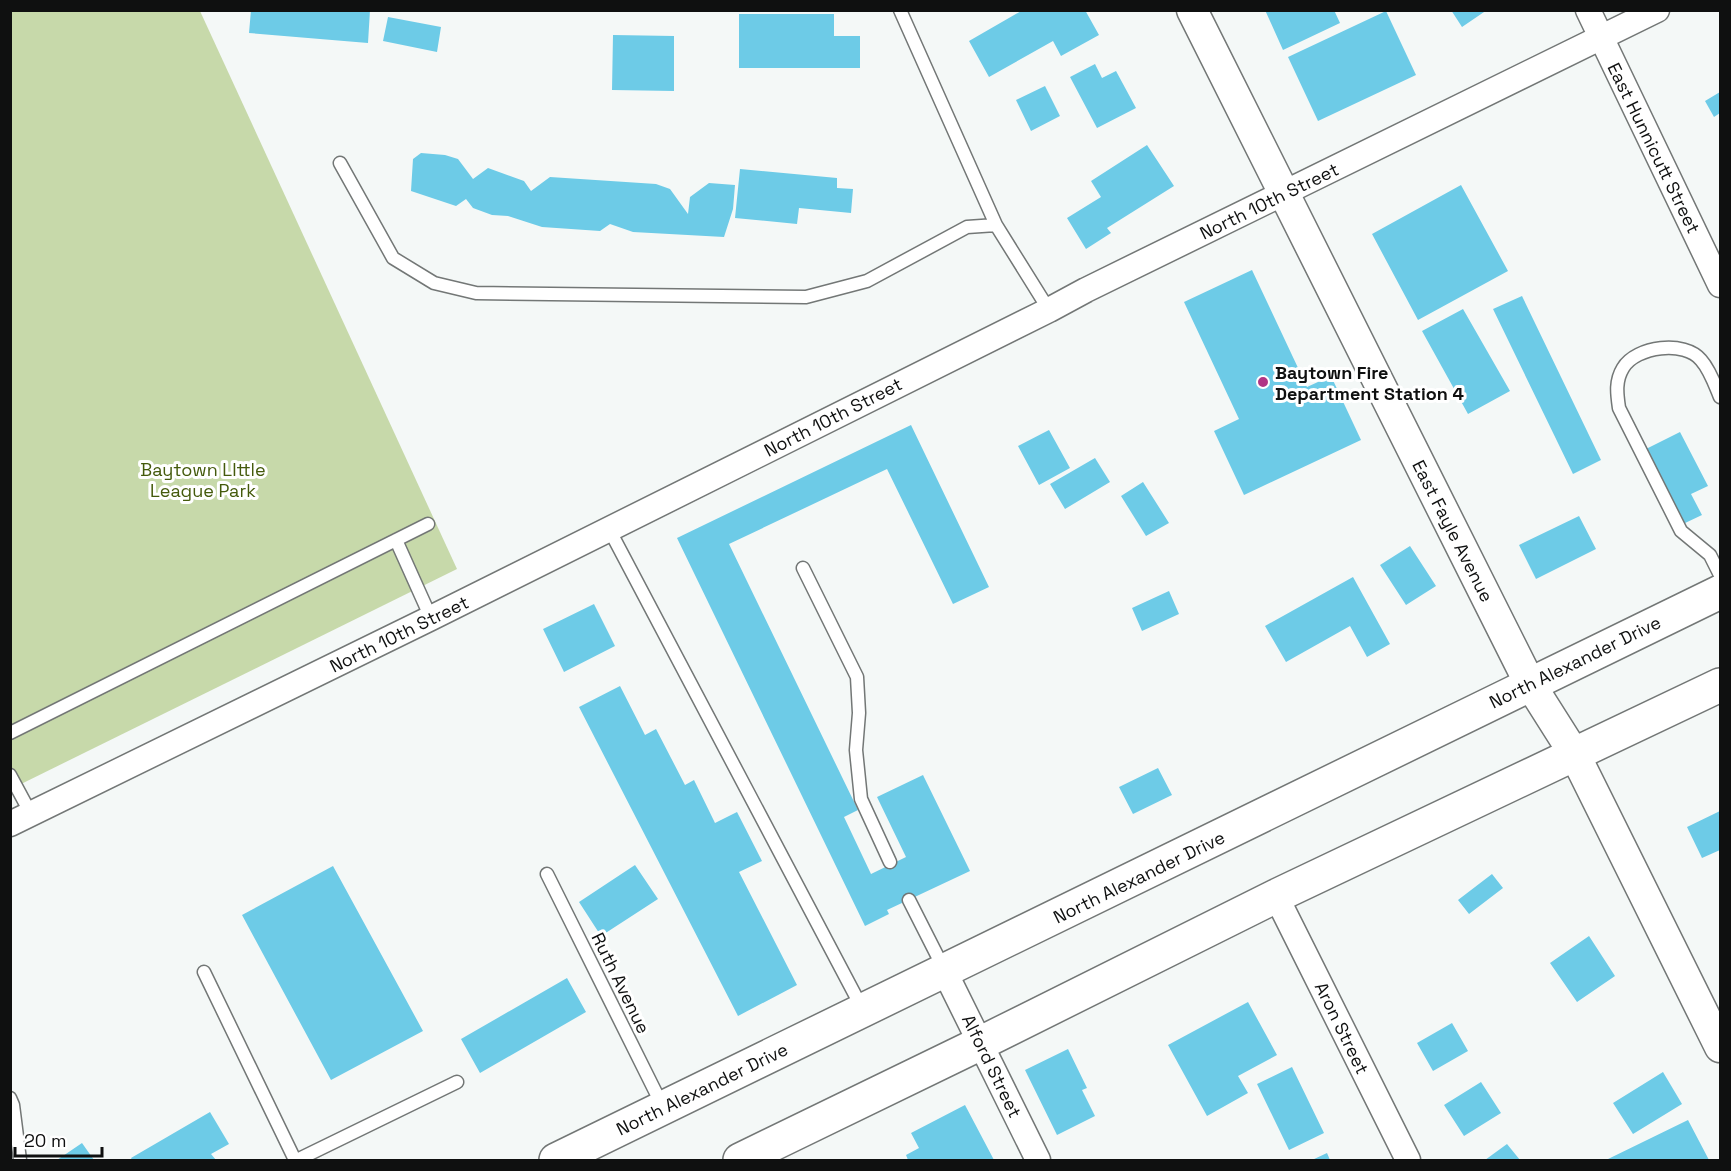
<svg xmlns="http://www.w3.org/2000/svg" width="1731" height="1171" viewBox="0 0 1731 1171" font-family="'Space Grotesk',sans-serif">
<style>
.green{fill:#c7d9aa}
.building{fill:#6dcbe7}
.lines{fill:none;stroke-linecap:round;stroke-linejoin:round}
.service-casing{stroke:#737776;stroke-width:15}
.minor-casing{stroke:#737776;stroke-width:27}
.tertiary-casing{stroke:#737776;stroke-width:33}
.primary-casing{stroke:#737776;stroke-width:36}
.service{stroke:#fff;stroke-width:12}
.minor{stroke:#fff;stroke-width:24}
.tertiary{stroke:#fff;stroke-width:30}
.primary{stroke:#fff;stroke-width:33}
.poi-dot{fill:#b13485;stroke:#fff;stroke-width:2}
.labels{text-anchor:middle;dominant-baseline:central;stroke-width:6;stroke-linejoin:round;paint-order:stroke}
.street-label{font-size:18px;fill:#0f1010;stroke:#fff}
.poi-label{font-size:18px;font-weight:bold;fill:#0f1010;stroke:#fff;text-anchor:start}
.park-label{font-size:18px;fill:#445a0c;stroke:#fff}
</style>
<rect width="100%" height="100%" fill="#f4f8f7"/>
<path class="green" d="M11 11H200L457 569 11 789Z"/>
<path class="building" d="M251 10H370L368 43 249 33Z
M1023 10H1085L1099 35 1061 56 1053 41 989 77 969 41Z
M1265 10H1334L1340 23 1283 50Z
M1451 10H1487L1462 27Z
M1386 11 1416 75 1318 121 1288 57Z
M739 14H834V36H860V68H739Z
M388 17 441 27 437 52 383 41Z
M613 35 674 36V91L612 90Z
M1095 64 1102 78 1116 71 1136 108 1097 128 1070 77Z
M1045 86 1060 116 1031 131 1016 100Z
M1720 92V113L1714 117 1705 101Z
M1147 145 1174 186 1107 228 1111 233 1086 249 1067 218 1101 197 1091 181Z
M421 153 445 155 458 159 473 179 488 168 524 181 531 191 550 177 656 184 670 189 688 214 690 197 709 183 735 185 733 209 724 237 633 232 610 224 600 231 542 227 508 216 492 215 473 208 466 199 456 206 411 191 413 159Z
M740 169 837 178V188L853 189 851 213 799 208 797 224 735 218Z
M1461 185 1508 271 1418 320 1372 234Z
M1252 270 1307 387 1331 376 1361 440 1244 495 1214 431 1239 419 1184 302Z
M1522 296 1601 460 1573 474 1493 309Z
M1463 309 1510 391 1468 414 1422 331Z
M911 425 989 587 953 604 887 469 729 544 858 810 844 817 871 874 906 857 877 797 923 775 970 871 887 910 889 914 865 926 677 538Z
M1049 430 1070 468 1039 485 1018 446Z
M1680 432 1708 486 1691 494 1702 515 1683 524 1646 449Z
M1095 458 1110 482 1065 509 1050 484Z
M1143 482 1169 523 1146 536 1121 496Z
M1579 516 1596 549 1536 579 1519 545Z
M1410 546 1436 586 1406 605 1380 565Z
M1353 577 1390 644 1367 657 1350 626 1286 662 1265 626Z
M1169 591 1179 614 1142 631 1132 608Z
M594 604 615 646 564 672 543 629Z
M620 686 645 735 656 729 685 785 694 780 715 823 737 812 762 861 739 872 797 985 738 1016 579 707Z
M1158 768 1172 795 1133 814 1119 787Z
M1720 811V850L1702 858 1687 827Z
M635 865 658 899 601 936 579 902Z
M333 866 423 1031 331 1080 242 915Z
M1492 874 1503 888 1469 914 1458 900Z
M1589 936 1615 976 1577 1002 1550 963Z
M567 978 586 1012 480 1073 461 1039Z
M1248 1002 1277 1055 1238 1076 1248 1093 1207 1116 1168 1045Z
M1452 1023 1468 1051 1433 1071 1417 1043Z
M1068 1049 1087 1088 1082 1090 1095 1116 1057 1135 1025 1070Z
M1292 1067 1324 1133 1289 1150 1257 1084Z
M1663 1072 1682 1104 1633 1134 1613 1103Z
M1481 1082 1501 1113 1464 1136 1444 1105Z
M965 1105 994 1160H908L906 1155 919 1148 911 1133Z
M210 1112 229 1144 211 1154 216 1160H132L131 1158Z
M1688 1120 1709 1160H1606Z
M82 1143 94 1160H57Z
M1507 1144 1520 1160H1485Z
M1327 1153 1330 1160H1312Z"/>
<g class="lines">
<g class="service-casing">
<path id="service" d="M900 10 996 225
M340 163 393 258 434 283 476 293 806 297 867 281 967 227 996 225 1049 310
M1720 397C1715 385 1710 370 1701 360 1685 340 1636 346 1623 368 1615 381 1617 394 1619 408L1681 531 1710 555 1720 575
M609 529 862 1008
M396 540 431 618
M803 568 857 677 859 713 856 750 861 799 890 862
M10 733 428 524
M10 775 31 814
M547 874 663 1107
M909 900 945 971
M204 972 295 1160
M10 1098 13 1105 20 1160
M297 1160 457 1082"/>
</g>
<g class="minor-casing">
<path id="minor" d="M1588 10 1720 285
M10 824 431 618 1049 310 1086 290 1657 10
M1276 896 1408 1160
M945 972 1038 1160"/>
</g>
<g class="tertiary-casing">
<path id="tertiary" d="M1192 10 1530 684 1575 755 1720 1047"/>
</g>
<g class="primary-casing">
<path id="primary" d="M556 1160 1720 592
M740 1160 981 1043 1276 896 1720 685"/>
</g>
<use href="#service" class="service"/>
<use href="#minor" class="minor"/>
<use href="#tertiary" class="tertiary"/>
<use href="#primary" class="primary"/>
</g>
<circle class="poi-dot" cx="1263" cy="382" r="6"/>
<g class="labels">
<g class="street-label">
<text transform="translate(1654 148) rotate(64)">East Hunnicutt Street</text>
<text transform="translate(1269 201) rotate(-26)">North 10th Street</text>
<text transform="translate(833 417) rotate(-27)">North 10th Street</text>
<text transform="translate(1453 531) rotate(63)">East Fayle Avenue</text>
<text transform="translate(399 634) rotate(-26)">North 10th Street</text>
<text transform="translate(1575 662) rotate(-26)">North Alexander Drive</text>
<text transform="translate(1139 877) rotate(-26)">North Alexander Drive</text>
<text transform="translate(621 983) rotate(64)">Ruth Avenue</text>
<text transform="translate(1342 1028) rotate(64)">Aron Street</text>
<text transform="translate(992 1066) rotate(64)">Alford Street</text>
<text transform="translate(702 1089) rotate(-26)">North Alexander Drive</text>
</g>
<g class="poi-label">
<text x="1275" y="372">Baytown Fire<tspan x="1275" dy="21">Department Station 4</tspan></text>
</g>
<g class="park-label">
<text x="203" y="469">Baytown LIttle<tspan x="203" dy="21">League Park</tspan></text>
</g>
</g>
<rect width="1731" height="1171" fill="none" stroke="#0f1010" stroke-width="24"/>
<path d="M15 1147v9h87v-9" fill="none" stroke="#0f1010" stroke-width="3"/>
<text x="24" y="1147" font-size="18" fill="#0f1010" stroke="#ffffff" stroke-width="4.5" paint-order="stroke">20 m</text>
</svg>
